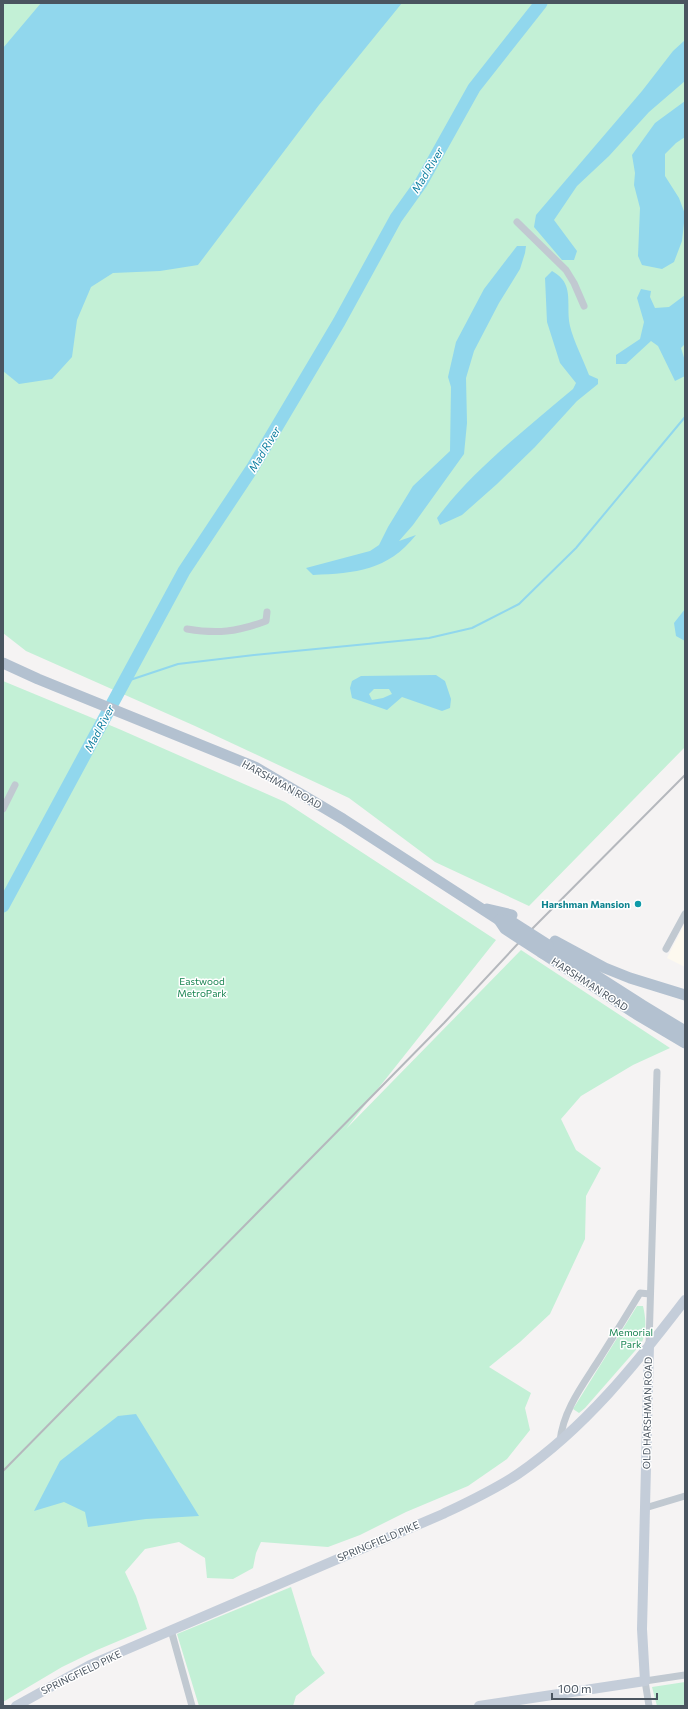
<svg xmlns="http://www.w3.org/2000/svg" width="688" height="1709" viewBox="0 0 688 1709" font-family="Commissioner,sans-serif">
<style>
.commercial{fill:#fdf9ef}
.green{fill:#c3f0d6}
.water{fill:#91d7ed;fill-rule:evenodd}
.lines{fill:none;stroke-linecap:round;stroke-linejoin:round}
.stream{stroke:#91d7ed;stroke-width:2}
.river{stroke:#91d7ed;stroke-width:13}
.street{stroke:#c1c9d1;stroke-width:7}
.secondary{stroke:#c4cdd9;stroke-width:10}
.primary{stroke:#b3c1d0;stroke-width:11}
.rail{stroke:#b5b8bd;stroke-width:2}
.primary-bridge{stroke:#b3c1d0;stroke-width:11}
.culture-dot{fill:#0f9aa8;stroke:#fff;stroke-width:1.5}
.labels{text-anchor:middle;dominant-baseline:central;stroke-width:3;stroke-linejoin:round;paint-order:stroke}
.street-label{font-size:10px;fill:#4a5560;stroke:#fff}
.culture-label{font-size:10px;font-weight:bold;fill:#0d838f;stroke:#fff;text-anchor:end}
.park-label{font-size:10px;fill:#188451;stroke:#fff}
.water-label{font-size:11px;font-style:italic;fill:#0d7ea0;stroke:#fff}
</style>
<rect width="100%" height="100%" fill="#f5f3f3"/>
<path class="commercial" d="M685 923V967L667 958Z"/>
<path class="green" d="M3 3H685V747L529 906 435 862 349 798 195 726 26 651 3 633Z
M3 681 119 729 285 802 496 940 346 1129 521 950 670 1048 633 1065 581 1096 561 1119 576 1150 601 1168 586 1196 585 1239 550 1314 520 1342 489 1367 531 1393 525 1408 530 1430 507 1459 468 1486 406 1512 360 1535 328 1547 261 1542 256 1553 253 1568 233 1579 207 1578 205 1558 179 1542 145 1549 125 1572 136 1596 147 1629 97 1650 62 1667 3 1702Z
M637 1306H643C646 1319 647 1332 641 1344L585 1408 579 1413 573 1409Z
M291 1587 312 1655 325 1673 296 1696 293 1706H199L177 1634Z
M685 1682V1706H657L652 1687Z"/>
<path class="water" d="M41 3H402L319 105 198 265 160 271 113 273 91 287 77 320 72 357 52 379 19 384 3 371V48Z
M685 40V81L649 112 609 156 577 186 554 220 577 251 574 260H562L534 227 536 215 642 91 673 51Z
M685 101V137L676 143 665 154V176L679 198 685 214 682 241 674 262 662 269 642 265 638 256 640 208 634 185 635 173 632 155 655 123Z
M517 246H526L525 253 520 269 499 303 474 351 466 378 467 423 464 454 413 525 399 541 416 535C387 571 356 573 313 575L306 568 370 551 379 545 388 527 413 486 450 451 451 387 448 377 456 342 484 289Z
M552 271C576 284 565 305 570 326 573 340 584 361 589 375L598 379V384L577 401 535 447 497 484 462 515 440 525 437 518C473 470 527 428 573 389L576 383 560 363 547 322 545 278Z
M641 289 651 291 650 297 655 308 669 307 685 295V344L681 348 685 361V376L675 381 658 346 651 341 626 364H616V355L640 339 644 322 637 298Z
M685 609V641L676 636 674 623Z
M436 675 445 681 451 699 450 708 442 711 402 697 387 710 352 698 350 688 352 681 361 676ZM374 689H389L392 694 383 698 372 700 369 694Z
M136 1414 199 1516 146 1519 88 1527 85 1512 64 1502 34 1511 60 1461 118 1416Z"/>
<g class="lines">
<path class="stream" d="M124 682 178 664 254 655 429 638 472 628 519 604 576 548 685 417"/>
<path class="river" d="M3 906 184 571 253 467 339 322 396 218 421 183 474 88 541 3"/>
<path class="street" d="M517 222 566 270 574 283 584 306
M187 629C217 634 237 632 266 621L267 612
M3 809 15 785
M666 949 685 914
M649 1345 657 1072
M560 1441C563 1411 582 1386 598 1361 612 1339 626 1316 640 1293L650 1294
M645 1508 685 1496
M171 1630 192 1706
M649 1706 645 1681 685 1675"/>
<path class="secondary" d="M16 1706 90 1665 443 1514C468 1502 494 1490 518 1474 585 1428 636 1364 685 1300
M479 1706 645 1681 642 1629 649 1345"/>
<path class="primary" d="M3 663 38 679 255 767 343 819 499 920
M487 909 512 915
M555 941 605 968 630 978 685 995
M548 945 642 1005 685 1031
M542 953 636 1014 685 1043"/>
<path class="rail" d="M3 1471 444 1023 526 935 685 775"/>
<path class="primary-bridge" d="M499 920 512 922 548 945
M499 920 505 929 542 953"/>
</g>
<circle class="culture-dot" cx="638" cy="904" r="4"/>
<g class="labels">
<g class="street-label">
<text transform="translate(282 784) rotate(29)">HARSHMAN ROAD</text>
<text transform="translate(590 984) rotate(33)">HARSHMAN ROAD</text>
<text transform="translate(647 1413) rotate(-89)">OLD HARSHMAN ROAD</text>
<text transform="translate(378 1541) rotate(-23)">SPRINGFIELD PIKE</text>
<text transform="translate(81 1672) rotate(-26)">SPRINGFIELD PIKE</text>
</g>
<g class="culture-label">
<text x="630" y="904">Harshman Mansion</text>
</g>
<g class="park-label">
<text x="202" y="981">Eastwood<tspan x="202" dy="12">MetroPark</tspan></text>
<text x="631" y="1332">Memorial<tspan x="631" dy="12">Park</tspan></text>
</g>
<g class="water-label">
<text transform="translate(427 170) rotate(-59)">Mad River</text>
<text transform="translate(264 449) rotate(-59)">Mad River</text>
<text transform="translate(99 728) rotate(-62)">Mad River</text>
</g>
</g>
<rect width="688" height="1709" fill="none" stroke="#4a5560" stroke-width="8"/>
<path d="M552 1693v6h105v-6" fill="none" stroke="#4a5560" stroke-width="2"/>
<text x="558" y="1693" font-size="12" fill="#4a5560" stroke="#ffffff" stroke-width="3" paint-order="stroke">100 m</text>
</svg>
